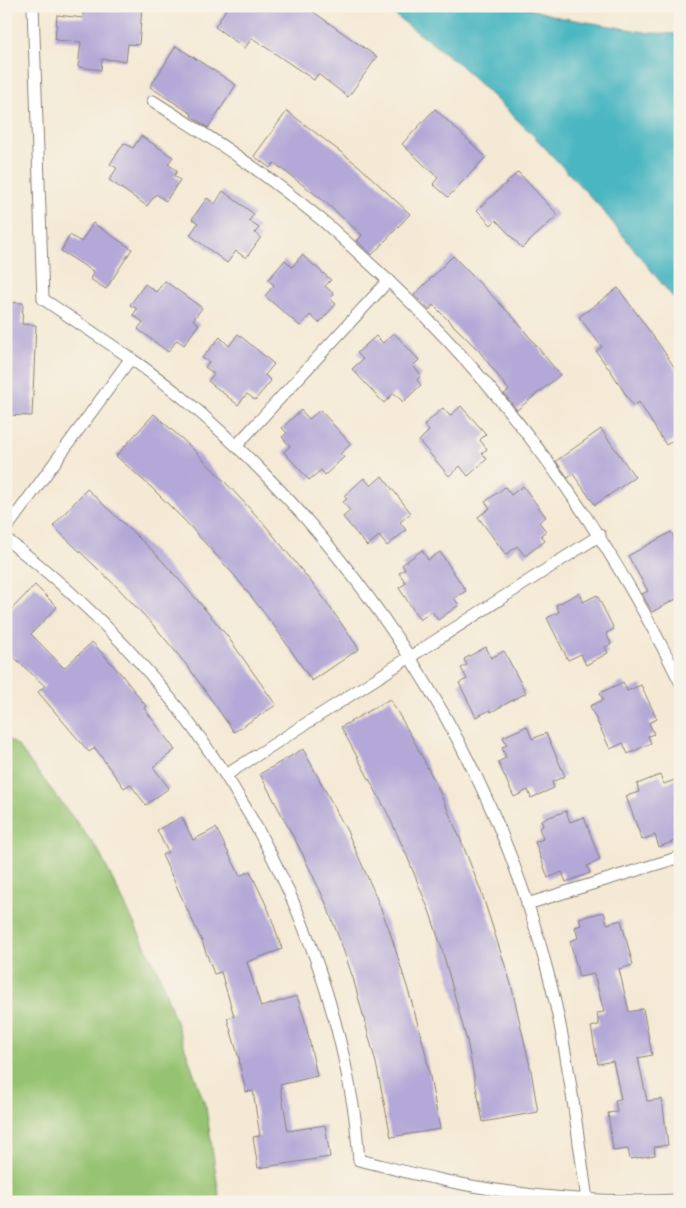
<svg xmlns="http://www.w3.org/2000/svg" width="686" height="1208" viewBox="0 0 686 1208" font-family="'EB Garamond',serif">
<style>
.green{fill:#96c371;stroke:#597046}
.water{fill:#48b6c1;stroke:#32696e}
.building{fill:#b3a8d7}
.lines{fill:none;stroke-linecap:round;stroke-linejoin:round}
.service-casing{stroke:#888278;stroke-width:13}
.service{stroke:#fff;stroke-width:11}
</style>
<rect width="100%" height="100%" fill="#f7f3e8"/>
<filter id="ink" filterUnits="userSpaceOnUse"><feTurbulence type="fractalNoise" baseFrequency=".02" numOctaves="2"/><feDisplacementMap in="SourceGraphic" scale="10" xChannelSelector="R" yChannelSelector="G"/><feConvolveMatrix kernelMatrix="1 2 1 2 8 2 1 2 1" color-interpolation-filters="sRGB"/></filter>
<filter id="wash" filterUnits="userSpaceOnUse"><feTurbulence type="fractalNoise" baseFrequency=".0096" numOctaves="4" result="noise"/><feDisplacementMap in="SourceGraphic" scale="20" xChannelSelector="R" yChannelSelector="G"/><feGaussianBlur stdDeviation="1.12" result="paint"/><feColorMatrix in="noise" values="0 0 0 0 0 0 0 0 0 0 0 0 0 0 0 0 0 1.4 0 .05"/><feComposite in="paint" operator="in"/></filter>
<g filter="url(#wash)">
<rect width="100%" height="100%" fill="#f4e9d4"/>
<path class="green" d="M6 738 17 745 98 850 159 974 206 1108 220 1202H6Z"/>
<path class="water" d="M383 6H521L558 17 651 33 680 34V306L600 207 532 134 459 64Z"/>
<g id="blocks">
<path class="building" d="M84 6H131L142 8 139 45 128 44 126 61 102 59 101 70 78 67 81 42 55 40 57 15 83 18Z
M228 6H305L377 57 348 97 318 74 314 80 252 38 245 48 215 27Z
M176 46 236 85 208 128 191 116 192 114 150 87Z
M435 109 486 157 448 197 433 184 438 178 402 144Z
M287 111 359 166 410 214 372 255 357 241 362 235 324 201 274 163 270 168 254 156Z
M141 136 173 157 168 164 177 171 174 176 180 180 166 201 156 194 147 206 109 180 117 168 110 164 124 143 133 148Z
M518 172 558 215 522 248 496 220 491 225 477 210Z
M223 191 254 214 249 221 259 228 255 233 261 237 246 258 236 251 227 263 190 235 198 223 192 219 207 198 215 204Z
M93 223 132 249 106 289 90 279 94 272 61 251 70 235 81 242Z
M302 255 331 280 325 286 334 294 330 299 336 304 319 323 310 315 300 326 265 296 274 285 268 280 285 260 292 267Z
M453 256 514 318 560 375 517 410 504 394 509 390 479 351 433 305 429 310 414 295Z
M165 281 202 308 193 320 199 324 184 345 177 340 168 352 138 329 143 322 133 315 137 309 130 305 145 284 156 292Z
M618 288 661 347 680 376V436L666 445 639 402 633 406 609 368H608L596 351 602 347 579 317Z
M6 302 23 303 22 324 36 325 32 416 6 415Z
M394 333 419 360 413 366 421 375 417 380 421 385 403 402 394 393 384 403 352 369 363 359 357 353 376 336 383 343Z
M238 334 274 364 265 375 271 381 255 400 247 394 238 405 208 381 214 374 205 367 209 362 202 358 220 337 229 346Z
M461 406 486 434 480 440 487 449 482 453 487 459 468 476 460 466 449 476 419 441 429 431 424 425 443 408 450 416Z
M301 410 309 419 320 410 351 444 340 454 344 457 325 475 321 470 309 480 284 452 290 446 282 437 287 433 282 428Z
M154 414 190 446 226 483 265 525 320 593 359 649 312 681 275 627 235 576 186 522 151 487 116 456Z
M601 429 635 477 595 505 573 474 568 478 556 461Z
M382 476 411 513 400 522 406 530 387 546 379 536 367 546 343 517 350 511 343 502 347 499 344 496 364 478 371 486Z
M523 486 546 517 539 522 546 531 541 535 545 541 525 556 517 546 506 555 478 517 490 508 485 502 505 487 511 495Z
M87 489 155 553 199 602 228 637 276 705 234 732 189 668 156 628 118 588 53 526Z
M671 532 680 548V597L652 612 642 594 648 591 628 556Z
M422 550 428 560 440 552 466 591 454 598 459 605 438 620 432 611 420 620 399 588 406 583 399 573 405 569 402 565Z
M35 585 57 607 31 634 64 668 92 642 121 674 146 706 144 708 175 750 153 767 169 788 146 805 130 784 124 788 95 748 89 752 38 692 45 686 6 650V615Z
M579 593 583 602 597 595 614 629 606 633 611 644 605 647 608 653 586 665 581 654 568 660 547 618 559 612 556 605Z
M486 647 491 658 504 651 526 693 491 712 490 710 476 717 459 683 467 679 461 668 467 665 464 659Z
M623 682 627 691 641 685 657 719 649 723 654 734 648 736 651 743 628 754 623 743 610 749 590 706 603 700 600 693Z
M390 699 414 741 438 788 463 845 482 894 511 984 531 1071 538 1112 483 1122 467 1041 442 949 430 913 407 856 387 812 341 727Z
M527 726 532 739 546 733 565 776 552 782 554 788 531 798 528 790 514 797 498 762 506 758 502 747 507 745 503 737Z
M303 749 347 831 372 887 389 929 412 1003 425 1051 440 1129 391 1137 376 1063 353 978 342 946 325 901 302 853 260 774Z
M660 775 664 784 680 778V839L659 847 655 835 642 840 626 796 639 792 637 784Z
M566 811 570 822 584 817 600 860 587 866 590 873 566 882 562 872 548 878 535 842 543 839 539 828 543 826 541 820Z
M182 817 193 840 216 828 240 876 250 871 269 911 282 949 247 962 261 1007 297 996 305 1021 317 1076 280 1085 288 1131 325 1125 330 1157 258 1168 253 1137 260 1136 253 1091 246 1092 239 1062H240L227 1018 234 1016 221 972 214 974 201 939 162 855 168 852 157 830Z
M604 912 607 924 621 920 633 965 619 969 629 1012 643 1009 652 1055 638 1058 647 1101 662 1099 668 1145 654 1147 655 1155 630 1159 628 1149 613 1151 608 1113 617 1112 615 1100 621 1099 613 1061 598 1064 591 1027 599 1025 597 1013 604 1012 594 974 579 977 570 941 578 938 575 927 581 925 579 918Z"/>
</g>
</g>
<g filter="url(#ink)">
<use href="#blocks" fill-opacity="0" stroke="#888278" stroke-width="1"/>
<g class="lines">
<g class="service-casing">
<path id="service" d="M33 6 43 299C90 331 138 361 182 397 359 547 492 751 549 977 568 1050 576 1125 587 1199
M153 101C182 120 212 138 240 158 268 177 296 199 323 221 338 234 353 248 367 261 500 381 602 522 680 682
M236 446 389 280
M6 529 131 358
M6 539C187 676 314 875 352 1100 356 1119 357 1140 359 1160 384 1166 408 1173 433 1178 513 1196 598 1204 680 1200
M226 775 600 535
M527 904 680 857"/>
</g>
<use href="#service" class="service"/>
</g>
</g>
<rect width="686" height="1208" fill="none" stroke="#f7f3e8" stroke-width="25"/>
</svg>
